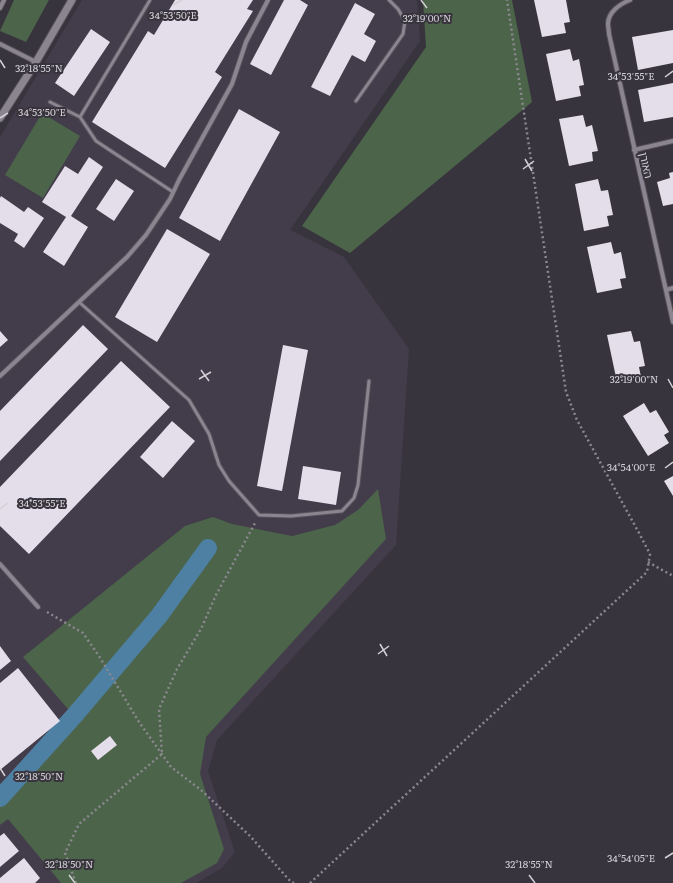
<svg xmlns="http://www.w3.org/2000/svg" width="673" height="883" viewBox="0 0 673 883" font-family="Literata,'Noto Sans Hebrew',serif">
<style>
.built{fill:#433c4b}
.green{fill:#4c644a}
.lines{fill:none;stroke-linecap:round;stroke-linejoin:round}
.canal{stroke:#4e80a3;stroke-width:18}
.building{fill:#e3deea}
.service-casing{stroke:#565159;stroke-width:5}
.minor-casing{stroke:#565159;stroke-width:6}
.tertiary-casing{stroke:#565159;stroke-width:9}
.path{stroke:#8b888f;stroke-width:2.5;stroke-dasharray:2 3;stroke-linecap:butt}
.service{stroke:#8b8591;stroke-width:3}
.minor{stroke:#8b8591;stroke-width:4}
.tertiary{stroke:#8b8591;stroke-width:7}
.ticks{fill:none;stroke:#d3d0d6;stroke-width:1.5}
.labels{text-anchor:middle;dominant-baseline:central;stroke-width:4;stroke-linejoin:round;paint-order:stroke}
.street-label{font-size:11px;fill:#d3d0d6;stroke:#38343d}
.ticks-label{font-size:10px;text-anchor:middle;fill:#d3d0d6;stroke:#38343d;stroke-width:4;stroke-linejoin:round;paint-order:stroke}
</style>
<rect width="100%" height="100%" fill="#38343d"/>
<path class="built" d="M82 0H417L420 41 290 230 344 257 409 349 396 545 217 740 208 771 235 852 222 868 196 883H0V137Z"/>
<path class="green" d="M14 0H49L26 42 0 31Z
M423 0H512L532 102 350 253 302 226 426 47Z
M42 113 80 136 43 198 5 175Z
M378 489 386 539 206 737 200 774 224 849 217 863 181 883H61L8 819 0 825V784L80 723 23 657 185 526 213 517 232 524 292 536 335 525 358 510Z"/>
<g class="lines">
<path class="canal" d="M0 798 74 716 159 616 208 548"/>
</g>
<path class="building" d="M175 0H253L247 9 253 11 215 72 222 77 165 168 92 122 148 31 154 35Z
M284 0H300L308 5 271 75 250 64Z
M534 0H566L570 22 564 23 566 33 542 37Z
M355 3 375 14 364 34 376 41 365 62 352 55 330 96 311 87Z
M91 29 110 42 74 96 55 83Z
M673 30V63L638 70 632 37Z
M570 49 573 61 579 59 584 85 579 86 581 96 556 101 546 54Z
M673 83V117L644 122 638 90Z
M239 109 280 132 220 241 179 218Z
M583 115 586 127 592 125 598 151 592 152 593 161 569 166 559 119Z
M89 157 103 167 71 216 88 227 64 266 43 252 66 217 42 202 65 166 78 174Z
M673 172V204L663 206 657 182 670 178 669 173Z
M116 179 134 191 114 221 96 209Z
M598 179 601 191 608 190 613 215 607 216 609 226 584 231 575 184Z
M1 196 24 212 28 207 44 218 24 248 14 241 18 234 0 223V198Z
M167 229 210 254 157 342 115 317Z
M611 242 614 254 621 252 626 278 620 279 622 288 597 293 587 247Z
M83 325 108 349 0 461V411Z
M0 331 8 340 0 347Z
M631 331 634 342 640 341 645 366 639 367 641 377 617 382 607 335Z
M283 345 308 350 282 491 257 486Z
M121 361 170 407 29 554 0 526V487Z
M644 403 650 413 656 410 669 432 664 435 669 443 648 456 623 416Z
M172 421 195 441 163 478 140 457Z
M303 466 341 472 336 505 298 499Z
M673 476V496L664 481Z
M0 646 11 661 0 670Z
M18 668 60 721 0 770V683Z
M110 736 117 745 98 760 91 751Z
M4 833 19 851 0 867V836Z
M24 858 40 878 35 883H0V878Z"/>
<g class="lines">
<g class="service-casing">
<path id="service" d="M356 101 403 34 405 21 398 9 389 0
M50 102 80 117 96 141 173 192
M80 117 150 0
M79 302 189 400 209 434 219 465 229 481 259 515 291 516 342 511 354 498 358 485 369 381"/>
</g>
<g class="minor-casing">
<path id="minor" d="M630 0C620 4 608 12 608 24 608 27 609 31 609 34L673 322
M0 8 4 0
M0 44 36 62
M634 150 673 141
M666 290 673 288
M0 376 127 257 146 235 170 199 179 180 232 84 246 42 268 0
M0 564 38 607"/>
</g>
<g class="tertiary-casing">
<path id="tertiary" d="M0 118 36 62 72 0"/>
</g>
<path class="path" d="M648 562 673 576
M47 612 83 633 99 656 139 722 171 767 201 790 250 836 291 882 294 883
M76 883 65 853 79 824 162 754 159 709 177 669 201 629 216 595 255 523
M310 883 647 572 650 554 639 533 577 420 566 392 507 0"/>
<use href="#service" class="service"/>
<use href="#minor" class="minor"/>
<use href="#tertiary" class="tertiary"/>
</g>
<path class="ticks" d="M421 0 427 8M173 5 182 0M0 60 5 68M665 77 673 71M0 118 8 113M525 159 532 171M523 169 534 161M201 370 209 381M199 379 211 372M668 379 673 388M665 468 673 462M0 509 8 503M380 644 387 656M378 654 389 646M0 768 5 776M665 858 673 853M69 875 75 883M529 875 535 883"/>
<g class="labels">
<g class="street-label">
<text transform="translate(647 165) rotate(77)">האורן</text>
</g>
</g>
<g class="ticks-label">
<text x="173" y="19">34°53'50"E</text>
<text x="427" y="22">32°19'00"N</text>
<text x="39" y="72">32°18'55"N</text>
<text x="631" y="80">34°53'55"E</text>
<text x="42" y="116">34°53'50"E</text>
<text x="634" y="383">32°19'00"N</text>
<text x="631" y="471">34°54'00"E</text>
<text x="42" y="507">34°53'55"E</text>
<text x="39" y="780">32°18'50"N</text>
<text x="631" y="862">34°54'05"E</text>
<text x="69" y="868">32°18'50"N</text>
<text x="529" y="868">32°18'55"N</text>
</g>
</svg>
